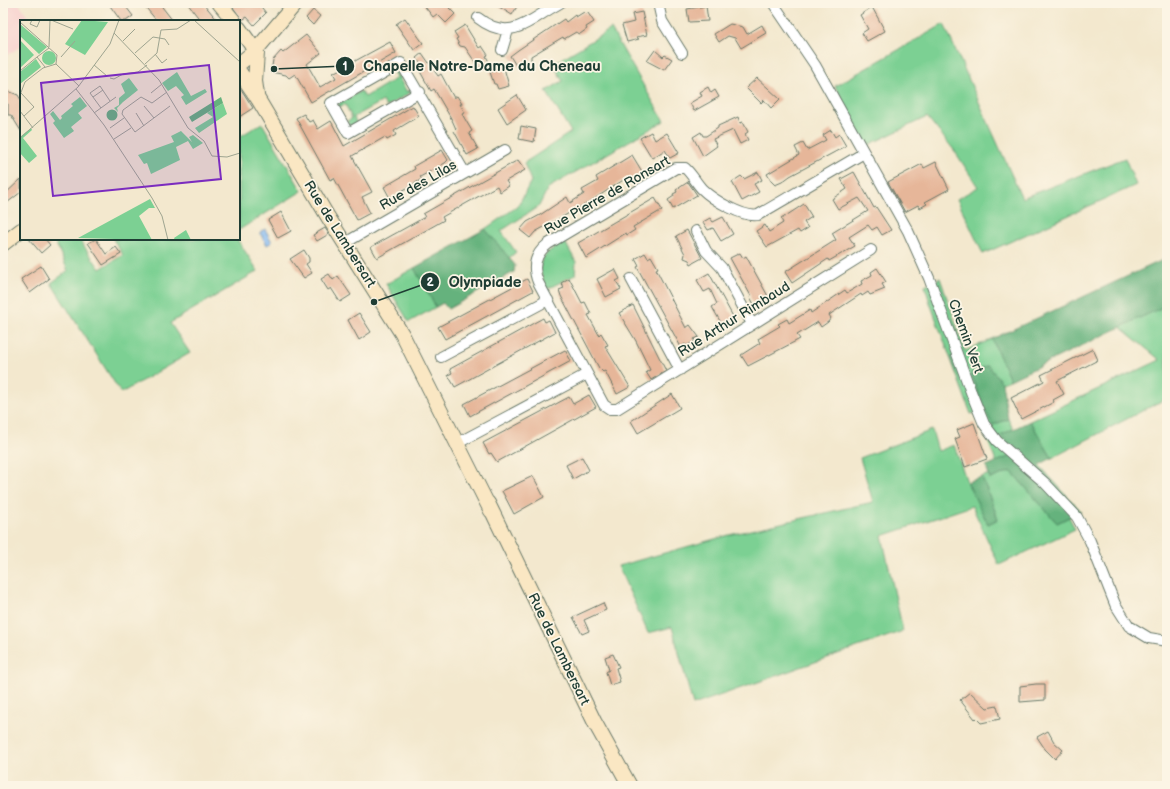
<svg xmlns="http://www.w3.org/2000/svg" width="1170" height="789" viewBox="0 0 1170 789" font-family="'Balsamiq Sans',sans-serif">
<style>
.built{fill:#f7d0cd}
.green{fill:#7cd093;stroke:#4e8664}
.forest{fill:#65b27d;stroke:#427858}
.water{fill:#84b9f2;stroke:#527b93}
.building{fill:#e6b699}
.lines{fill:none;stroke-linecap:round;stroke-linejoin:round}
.street-casing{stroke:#69796a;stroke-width:12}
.secondary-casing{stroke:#69796a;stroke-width:16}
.street{stroke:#fff;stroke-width:10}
.secondary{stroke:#fae7c3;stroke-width:14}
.labels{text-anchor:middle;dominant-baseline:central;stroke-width:3.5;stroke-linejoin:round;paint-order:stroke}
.street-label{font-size:14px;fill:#1f3d34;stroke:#fcf5e5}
.inset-road{fill:none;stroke:#9ea490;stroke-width:1}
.view{fill:#7b2cbf;fill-opacity:0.15;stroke:#7b2cbf;stroke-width:2}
.inset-edge{fill:none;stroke:#1f3d34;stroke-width:2}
.leader{fill:none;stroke:#1f3d34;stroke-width:1.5}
.callout-dot{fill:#1f3d34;stroke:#fcf5e5;stroke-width:1.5}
.mark-label{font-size:12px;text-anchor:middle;font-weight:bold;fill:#fff}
.callout-label{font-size:15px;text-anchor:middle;font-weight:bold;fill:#1f3d34;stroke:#fcf5e5;stroke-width:3.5;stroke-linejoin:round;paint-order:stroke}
</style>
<rect width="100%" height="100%" fill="#fcf5e5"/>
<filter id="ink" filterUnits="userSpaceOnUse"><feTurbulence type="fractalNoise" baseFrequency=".025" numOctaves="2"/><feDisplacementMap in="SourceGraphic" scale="8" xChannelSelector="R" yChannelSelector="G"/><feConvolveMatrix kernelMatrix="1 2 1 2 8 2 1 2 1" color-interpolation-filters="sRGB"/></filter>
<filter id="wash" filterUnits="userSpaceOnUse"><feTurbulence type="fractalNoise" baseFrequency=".012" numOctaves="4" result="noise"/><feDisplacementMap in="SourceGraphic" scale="16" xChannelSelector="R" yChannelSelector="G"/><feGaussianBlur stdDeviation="0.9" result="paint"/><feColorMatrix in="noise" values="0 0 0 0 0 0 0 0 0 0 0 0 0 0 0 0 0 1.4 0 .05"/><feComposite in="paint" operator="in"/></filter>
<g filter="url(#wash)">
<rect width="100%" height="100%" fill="#f3e8ce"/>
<path class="built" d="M3 3H19L30 21H21V46L3 58Z"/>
<path class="green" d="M944 24 1022 198 1125 158 1136 185 983 254 957 199 978 187 954 150 927 117 866 146 835 86Z
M611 29 664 121 548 188 539 206 501 231 516 252 509 258 485 229 518 206 531 181 524 163 571 132 546 91 563 81 553 64Z
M395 71 399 77 405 75 399 78 407 92 413 89V91L386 107 383 101 354 117 357 124 350 126 347 121 352 118 345 104 339 107V103L361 91 365 97 397 78 393 72Z
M262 123 302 191 239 230V137Z
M54 239H79L100 269 123 255 113 239H237L258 271 170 323 190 353 121 393 51 283 68 271Z
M565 242 576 262 575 275 547 289C535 262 539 255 565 242Z
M414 268 436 307 409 322 386 284Z
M940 278 965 351 992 339 1010 380 1002 383 988 366 971 373 993 425 1008 419 1013 429 1002 435 1019 453 996 462 984 430 975 413 971 414 930 303 925 286Z
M1167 305V398L1052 458 1030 421 1160 360 1120 327Z
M932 430 938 451 954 445 967 482 988 524 998 519 982 477 989 474 990 479 1011 471 1057 523 1069 517 1075 529 999 565 972 506 882 536 903 631 693 705 672 627 648 633 618 566 729 535 873 502 860 458Z"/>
<path class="forest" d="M485 229 515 265 514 272 448 309 443 303 436 307 414 268Z
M1167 258V305L1010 380 992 339Z
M988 365 1002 383 1008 419 993 425 983 407 971 373Z
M1030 421 1052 458 1039 465 1081 511 1057 523 1011 471 990 479 986 466 1018 453 1001 435Z
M982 477 998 519 988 524 967 482Z"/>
<path class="water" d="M265 229 272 242 267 245 260 232Z"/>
<g id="blocks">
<path class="building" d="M108 3H123L133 16 126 21H121Z
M142 3H159L173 21H157Z
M187 3H203L218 21H201Z
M230 3H258L266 13 254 25 247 17 242 20Z
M422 3H455L449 8 455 14 446 23 437 14 433 17Z
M493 3H519L512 15Z
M706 6 708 21 689 22 687 9Z
M872 7 885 31 867 41 862 33 868 29 860 15Z
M313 10 320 16 313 25 306 18Z
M584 12 586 14 588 13 594 22 586 27 587 29 580 34 576 32 564 39 563 37 531 56V61L517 67 510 56 518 50 564 19 566 22 575 15 576 17Z
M642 12 647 35 636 37 639 39 627 42 622 25 634 22 632 14Z
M405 18 423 43 414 50 396 24Z
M730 24 743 27 747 34 762 25 766 33 741 48 735 38 728 36 719 42 714 34Z
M465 25 479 48 482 46 488 55 486 56 489 62 479 68 465 47 460 46 456 39 458 38 454 32Z
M306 35 321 53 307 64 320 87 336 78 333 73 390 42 396 53 311 102 295 74 289 78 286 75 271 72 273 60 281 51 283 53Z
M655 50 663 57 665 55 672 59 664 70 647 61Z
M422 53 438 76 441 74 454 98 457 96 462 104H460L465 113 462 114 472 131 469 133 478 149 467 155 454 131 456 129 452 120 434 89 431 91 417 66 421 64 416 58Z
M504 68 509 86 498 89 496 84H494L490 72Z
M757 78 780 99 771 108 764 100 761 103 746 88Z
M239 86 253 108 239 117Z
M708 87 711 93 715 90 719 97 694 111 690 103 702 96 700 92Z
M3 89 18 95 21 100V131L11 115H8V104L3 102Z
M517 95 526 110 507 123 498 108Z
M413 106 419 116 394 131 396 135 387 140 385 137 352 156 372 192 362 197 370 213 357 220 334 178 330 180 296 118 304 114 309 122 313 120 318 129 331 121 344 146Z
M738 117 740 123 743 122 748 132 745 134 748 140 740 144 733 130 713 139 717 146 703 156 693 137 701 132 703 136H706L718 128V126Z
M521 126 536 129 534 142 519 139Z
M831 130 835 137 839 134 846 146 790 176 782 182 775 185 771 181 767 174 799 155 795 147 803 143 807 150 826 140 823 135Z
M651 132 655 140 667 133 679 153 670 158 665 150 652 158 640 138Z
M442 150 448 160 445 163 420 177 422 179 390 198 384 187 415 169 414 166Z
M632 155 643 173 630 180 628 177 591 201 535 232 530 238 520 230 527 222 540 215 567 197 570 203 584 194 582 190 598 181 596 177Z
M518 160 525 170 506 181 509 186 500 192 497 186 442 217 444 220 377 258 371 247 425 217 423 214Z
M936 162 949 189 925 202 927 204 920 208 918 205 905 212 888 182 922 164 924 168Z
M758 172 762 180 754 184 759 192 742 201 732 182 741 176 744 179Z
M854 172 874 208 876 207 891 230 882 235 877 227 872 230 868 225 849 237 855 246 829 261 828 259 792 283 785 272 836 240 832 233 868 211 859 198 838 209 832 199 847 189 841 179Z
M21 179V192L3 206V196Z
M688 182 697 195 673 209 668 200 674 196 673 194 677 192 676 190Z
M655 198 662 210 633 227 635 230 627 235 626 233 586 258 578 243Z
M804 204 812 217 804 222 808 228 800 233 798 230 767 247 756 231 765 225 769 232 783 223 781 219Z
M281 212 291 231 278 238 268 220Z
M723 217 733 234 721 241 713 228 708 230 703 222 710 218 713 222Z
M325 228 329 234 317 241 313 235Z
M687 230 702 258 691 264 689 260 684 258 685 254 676 236Z
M29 239H45L50 245 41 253Z
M96 239 106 254 116 247 121 254 103 265 88 243Z
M304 250 309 258V262L306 264 312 273 304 278 290 259Z
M645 253 648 258 651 256 658 268 656 269 686 328 690 325 699 337 694 339 695 341 686 346 685 344 681 347 637 267 639 266 635 259Z
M740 253 743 258 746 256 769 298 755 306 750 297 751 296 730 258Z
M41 266 49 279 30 293 21 279Z
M877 268 886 282 882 284 885 289 870 295 868 292 862 296 861 294 829 315 831 318 828 322 821 327 818 322 797 335 800 339 748 366 741 355 760 343 758 339 780 326 778 324 787 319 789 323 810 310 811 313 845 290 847 293 862 284 861 281 872 275 871 272Z
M615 269 620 279 616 281 621 289 606 297 597 279Z
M709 273 736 322 724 328 712 307 717 304 710 289 704 292 697 280Z
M329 274 333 280 338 276 351 295 340 302 331 288 328 290 321 279Z
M569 278 582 303 585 302 591 314 588 315 599 335 601 333 608 345 605 346 630 387 617 394 605 371 603 372 599 368 561 296 559 290 564 288 561 283Z
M527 279 533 291 445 339 438 327Z
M633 305 666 371 651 380 646 372 650 370 636 341 619 313Z
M359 313 371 332 359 340 348 320Z
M543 318 545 322 549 320 555 332 455 387 448 375 452 373 450 369Z
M1093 349 1098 360 1057 381 1064 394 1053 400 1054 402 1021 419 1011 398 1044 381 1041 375Z
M565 350 571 361 470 416 464 404Z
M672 394 680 408 638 433 631 421Z
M589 395 596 407 497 462 491 453 489 454 483 443 569 397 573 404Z
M974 423 987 459 965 467 955 439 960 437 957 430Z
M582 457 589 470 573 479 566 465Z
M533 476 544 497 514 514 502 491Z
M603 603 606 610 584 620 589 631 582 634 573 617Z
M613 654 619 667 616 668 620 682 610 685 606 672 609 670 605 657Z
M1036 684H1045V700L1020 702V686Z
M970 692 987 708 997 706 1000 719 981 723 976 718 975 719 960 700Z
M1048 731 1054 742 1063 750 1055 759 1045 749 1037 737Z"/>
</g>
</g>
<g filter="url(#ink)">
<use href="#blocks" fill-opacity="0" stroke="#69796a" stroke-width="1"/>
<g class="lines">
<g class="street-casing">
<path id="street" d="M658 3 662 21 682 53
M773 3 815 65 908 231 929 278 971 392 984 424 997 441 1045 483 1077 517 1090 541 1115 604 1129 626 1149 638 1167 641
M478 18C511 44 530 19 560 3
M502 50 508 30
M420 92 348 133 331 103 401 63 465 173
M864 153 758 215C744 218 713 200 702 189 696 183 692 174 685 168H676L548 244C535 254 532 267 538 282L604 405 610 409H617L871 250
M696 231 706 251 722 268 752 324
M345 243 505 150
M631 279 680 370
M441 357 548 300
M456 444 587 374"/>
</g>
<g class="secondary-casing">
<path id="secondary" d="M219 3 234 21
M239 28 257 53 255 81 257 95
M239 64 256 50 296 3
M239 71 258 99 328 217 402 334 491 511
M3 244 21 230
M488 503 595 723 630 786"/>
</g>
<use href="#street" class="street"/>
<use href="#secondary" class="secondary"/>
</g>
</g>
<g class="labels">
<g class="street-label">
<text transform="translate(418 185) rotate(-30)">Rue des Lilas</text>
<text transform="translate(607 195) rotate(-30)">Rue Pierre de Ronsart</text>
<text transform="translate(340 234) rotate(58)">Rue de Lambersart</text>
<text transform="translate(734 319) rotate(-32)">Rue Arthur Rimbaud</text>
<text transform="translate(966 336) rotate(70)">Chemin Vert</text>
<text transform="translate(559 649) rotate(64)">Rue de Lambersart</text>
</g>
</g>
<g transform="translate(20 20)">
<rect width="220" height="220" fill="#f3e8ce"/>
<path d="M62 0 88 2 65 35 45 24ZM0 4 14 16 27 27 19 34 0 16ZM0 20 14 35 0 48ZM22 38a7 7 0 1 1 14 0a7 7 0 1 1-14 0ZM16 39 21 47 0 64V52ZM157 52 171 76 185 69 187 72 166 85 161 77 164 75 156 66 148 71 142 63ZM109 58 118 70 103 82 97 88 98 92 94 88 99 85V78L105 73 101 64ZM60 77 67 86 58 93 62 98 51 107 54 111 44 118 33 103 35 101 30 94 33 91 40 100 42 98 41 96 53 86 51 84ZM203 83 207 94 179 113 175 108 193 97 187 93ZM11 108 12 110 3 118 17 136 9 143 0 133V117ZM161 111 172 122 169 117 173 115 183 123 173 129 168 121 156 127 160 140 131 154 127 143 124 144 118 135 154 122 151 116ZM130 179 135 188H129L119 196 132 220 58 218ZM166 210 171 220H155L154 218Z" fill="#7cd093"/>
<path d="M201 77 203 83 172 102 169 97ZM86.5 95a5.5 5.5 0 1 1 11 0a5.5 5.5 0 1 1-11 0Z" fill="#65b27d"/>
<path class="inset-road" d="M12 0 10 4 17 7 20 0M31 0 53 9M174 0 220 42M0 2 37 35 36 44M94 13 139 60 168 108 184 121 192 136 207 137 220 133M103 21 115 9M29 27 30 0M115 33 133 17 145 19 149 25M135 34 142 43 147 39M41 37 55 21M36 44 59 66M125 44 137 33 141 10 157 9 171 0M74 45 87 56M25 47 17 37 29 28M0 51 17 37M90 58 94 59 103 54 118 52 127 45M56 69 84 105 132 178 142 196 148 220M147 72 132 83 121 77 103 90 102 94 115 112 150 86M1 73 14 87 4 96M131 73 142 64M0 75 5 62 23 48 36 44M73 77 83 70M124 86 134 98M81 88 70 73 80 66 90 81M0 91 13 108M74 93 96 77M116 93 124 106M90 108 104 98M0 118 58 67 90 24 99 0M94 119 111 108"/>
<path class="view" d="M189 45 201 159 33 176 21 63Z"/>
<rect width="220" height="220" class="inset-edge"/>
</g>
<path class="leader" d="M274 69L345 66M374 302L430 282"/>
<g class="callout-dot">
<circle cx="274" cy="69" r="4"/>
<circle cx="374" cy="302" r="4"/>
<circle cx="345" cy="66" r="10"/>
<circle cx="430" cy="282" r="10"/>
</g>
<g class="mark-label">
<text x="345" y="70">1</text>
<text x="430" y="286">2</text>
</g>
<g class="callout-label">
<text x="482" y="71">Chapelle Notre-Dame du Cheneau</text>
<text x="485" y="287">Olympiade</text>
</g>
<rect width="1170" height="789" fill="none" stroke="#fcf5e5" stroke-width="16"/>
</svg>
